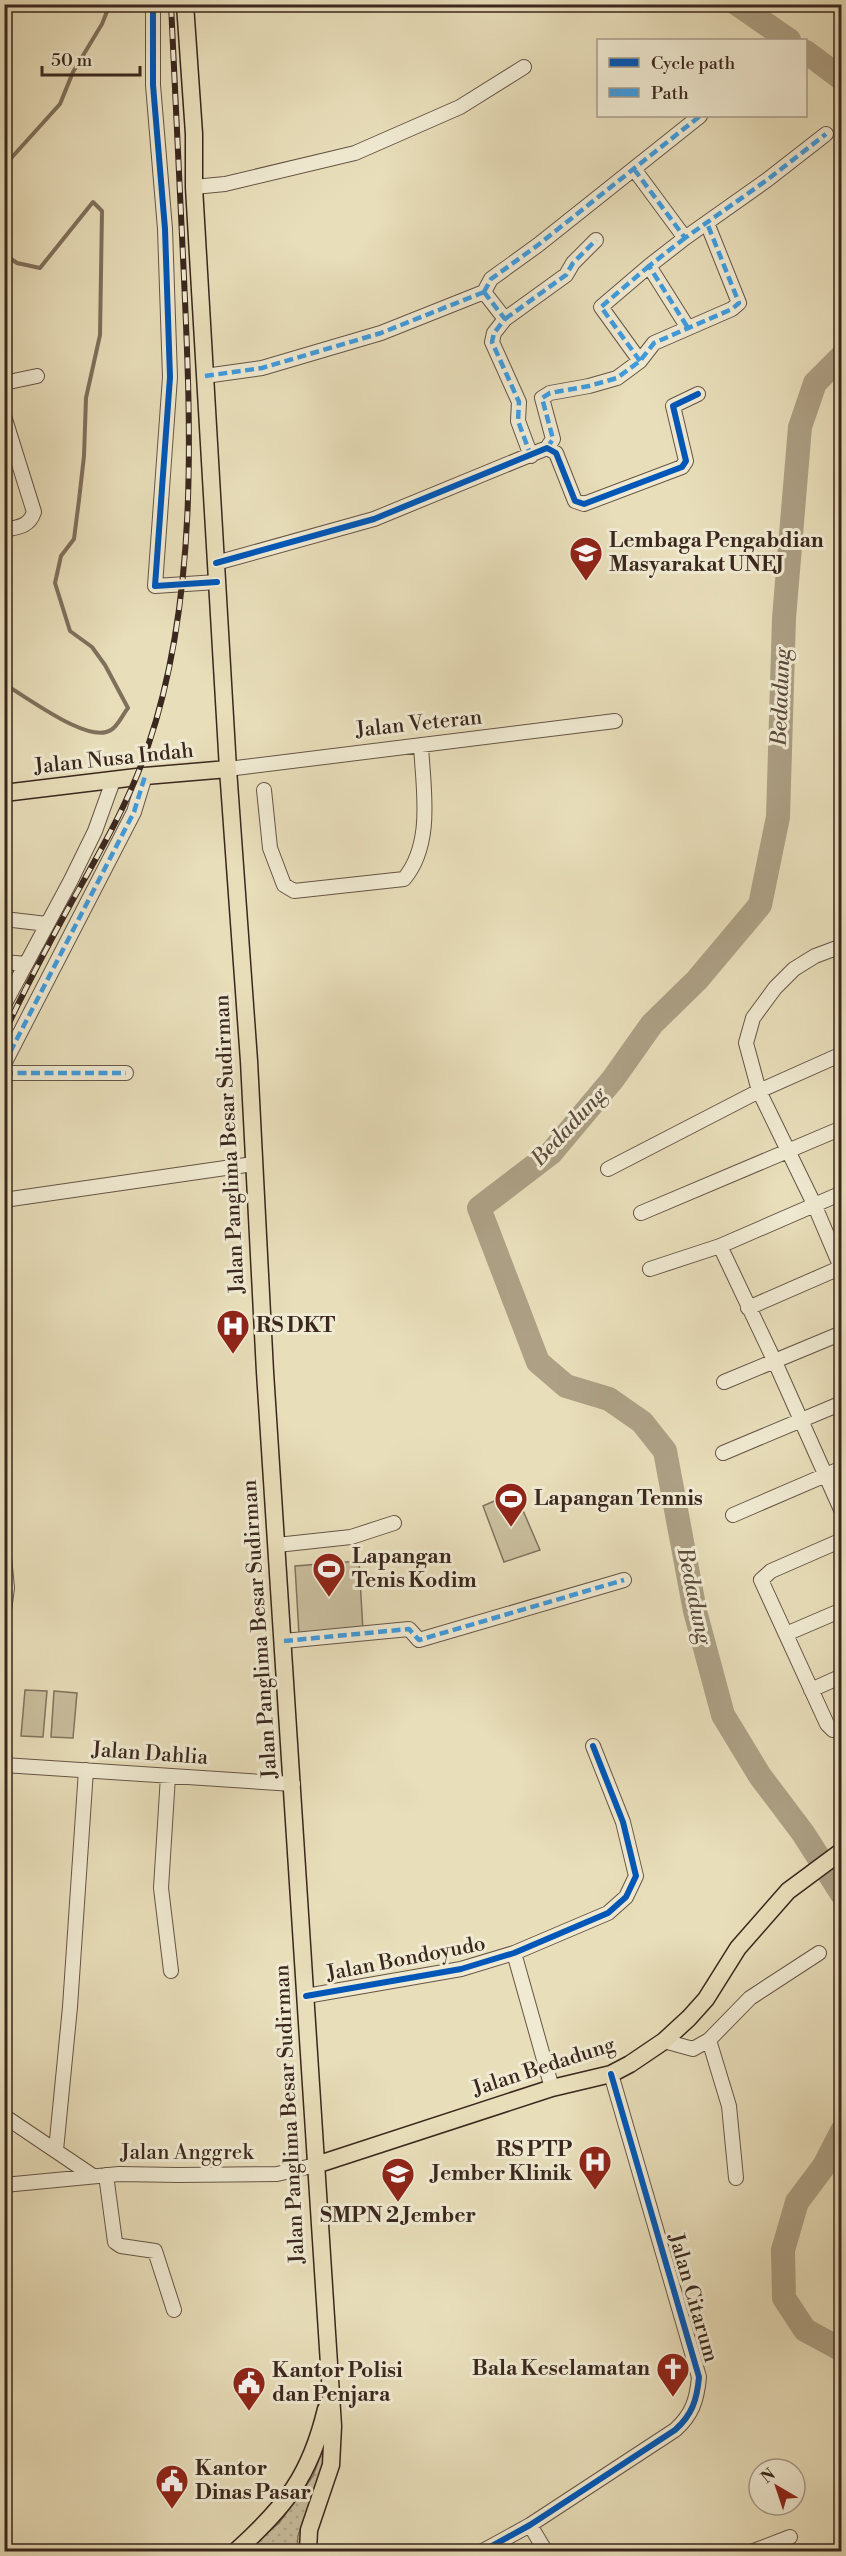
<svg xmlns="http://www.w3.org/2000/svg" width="846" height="2556" viewBox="0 0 846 2556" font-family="'Libre Bodoni',serif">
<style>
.green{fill:url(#green-dots);stroke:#82735e;stroke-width:1.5}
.pitch{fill:#cabf9f;stroke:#82735e;stroke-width:1.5}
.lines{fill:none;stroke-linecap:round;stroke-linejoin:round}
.stream{stroke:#7f705c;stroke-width:4}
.river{stroke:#ada085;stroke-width:24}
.minor-casing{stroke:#665545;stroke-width:16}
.major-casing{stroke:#3a271e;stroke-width:19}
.minor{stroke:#f0ead2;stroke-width:14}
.major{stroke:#e8deba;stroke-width:16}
.rail-casing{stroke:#3a271e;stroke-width:6}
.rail{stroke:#f0ead2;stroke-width:4;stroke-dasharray:11;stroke-linecap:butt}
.quiet{stroke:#3e9ce0;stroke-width:4.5;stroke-dasharray:9 4.5;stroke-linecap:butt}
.cycleway-casing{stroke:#f0ead2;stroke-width:10}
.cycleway{stroke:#0057b8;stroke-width:6}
.labels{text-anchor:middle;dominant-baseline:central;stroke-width:6;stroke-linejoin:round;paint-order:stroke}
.poi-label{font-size:21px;font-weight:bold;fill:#3a271e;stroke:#f0ead2;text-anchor:start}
.street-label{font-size:21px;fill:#3a271e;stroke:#f0ead2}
.water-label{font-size:22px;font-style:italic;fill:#5c4b3d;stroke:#f0ead2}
</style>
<defs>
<pattern id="green-dots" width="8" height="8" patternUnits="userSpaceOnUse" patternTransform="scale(1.5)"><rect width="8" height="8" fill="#cabf9f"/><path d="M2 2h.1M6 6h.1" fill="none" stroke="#aea488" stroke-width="1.8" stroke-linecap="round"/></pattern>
</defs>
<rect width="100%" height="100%" fill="#e8deba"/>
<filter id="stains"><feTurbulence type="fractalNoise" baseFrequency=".00333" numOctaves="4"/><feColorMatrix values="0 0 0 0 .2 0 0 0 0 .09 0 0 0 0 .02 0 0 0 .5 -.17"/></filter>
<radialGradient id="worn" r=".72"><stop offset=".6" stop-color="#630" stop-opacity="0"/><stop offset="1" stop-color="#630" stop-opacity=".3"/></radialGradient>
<path class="green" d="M325 2442 327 2453 298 2536 297 2551 244 2552 279 2523 313 2476Z"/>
<path class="pitch" d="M515 1492 540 1550 504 1562 483 1506Z
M359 1561 363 1631 299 1635 295 1566Z
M25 1690 47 1691 43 1737 21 1736Z
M54 1691 77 1693 73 1738 51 1737Z"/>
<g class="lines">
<path class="stream" d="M4 166 60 104 73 72 102 24 110 4
M4 254 17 263 40 268 93 202 102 211 100 335 86 398 84 456 79 500 74 539 61 556 55 583 70 631 92 647 105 665 128 708C123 714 118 726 111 730 89 745 26 696 4 684"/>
<path class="river" d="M737 4 789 40
M806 52 842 79
M842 356 815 383 800 427 784 618 778 817 760 905 697 980 652 1024 613 1079 551 1153 479 1208 538 1362 566 1386 609 1399 642 1422 665 1451 695 1611 723 1715 760 1776 803 1833 842 1894
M842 2131 824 2166 797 2202 783 2250 784 2298 805 2330 842 2350"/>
<g class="minor-casing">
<path id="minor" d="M153 4V85L165 229 170 377 155 586 217 582
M634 169 685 238 767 180 826 134
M194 187 225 184 355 153 460 107 524 67
M685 238 649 266 688 328
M484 292 491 279 538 245 700 116
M484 292 505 319 494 333 492 342 519 402 518 421 531 456
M505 319 566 275 573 263 596 240
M640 361 601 307 649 266
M205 376 262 368 381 333 484 292
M4 383 37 376
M4 416 34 512C29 527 18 527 4 530
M547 448 553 439 542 398 550 393 589 386 617 378 640 361 654 343 732 309 739 303 707 223
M216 563 374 519 547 448 556 453 575 501 584 504 682 467 686 461 673 406 698 394
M228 769 615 721
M264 790 270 848 284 885 294 891 404 879C434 843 423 788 421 745
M4 919 47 924
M842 946 815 956 794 969 775 988 753 1018 746 1043 759 1091 814 1204 842 1270
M4 962 26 964
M4 1005 71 880 95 831 113 781
M4 1064 134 812 145 776
M4 1073H126
M608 1169 759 1091 842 1054
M4 1200 253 1164
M641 1213 842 1128
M720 1246 775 1362 842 1512
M650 1269 720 1246 842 1193
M748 1308 842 1267
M724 1382 842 1333
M723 1453 842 1403
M733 1515 842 1468
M842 1540 771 1571 761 1580 827 1724 833 1730 842 1728
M277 1545 351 1537 394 1523
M4 1557 7 1588 4 1610
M786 1634 842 1610
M284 1641 409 1629 419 1640 624 1580
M811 1690 842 1676
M4 1765 293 1784
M168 1776 161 1888 171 1971
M514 1953 552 2088
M306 1996 461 1969 514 1953 608 1913 626 1897 636 1876 623 1822 593 1746
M709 2040 729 2106 736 2178
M664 2041 693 2049 709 2040 750 1998 819 1953
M4 2116 93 2176
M56 2150 70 2007 86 1770
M106 2175 115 2242 121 2246 155 2251 174 2310
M4 2185 119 2174 178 2175 277 2174 316 2165
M530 2525 546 2552
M481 2552 530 2525 675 2430C692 2415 697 2400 699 2377L611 2074
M751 2552 790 2537"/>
</g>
<g class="major-casing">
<path id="major" d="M185 4 194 134V187L228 769 249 1061 265 1372 333 2426 331 2465 309 2530 308 2552
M4 793 145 776 228 769
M316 2165 552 2088 611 2074 630 2064 664 2041 689 2018 706 1999 738 1948 788 1891 842 1851
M235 2552C286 2506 310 2476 326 2409"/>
</g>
<use href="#minor" class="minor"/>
<use href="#major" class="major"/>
<g class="rail-casing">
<path id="rail" d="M4 1034C24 990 47 947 70 905 99 853 129 803 148 746 198 599 191 431 184 278 180 187 175 96 171 4"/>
</g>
<use href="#rail" class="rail"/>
<path class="quiet" d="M634 169 685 238 767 180 826 134
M685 238 649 266 688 328
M484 292 491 279 538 245 700 116
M484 292 505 319 494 333 492 342 519 402 518 421 531 456
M505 319 566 275 573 263 596 240
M640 361 601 307 649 266
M205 376 262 368 381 333 484 292
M547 448 553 439 542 398 550 393 589 386 617 378 640 361 654 343 732 309 739 303 707 223
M4 1064 134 812 145 776
M4 1073H126
M284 1641 409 1629 419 1640 624 1580"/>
<g class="cycleway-casing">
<path id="cycleway" d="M153 4V85L165 229 170 377 155 586 217 582
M216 563 374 519 547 448 556 453 575 501 584 504 682 467 686 461 673 406 698 394
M306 1996 461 1969 514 1953 608 1913 626 1897 636 1876 623 1822 593 1746
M481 2552 530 2525 675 2430C692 2415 697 2400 699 2377L611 2074"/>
</g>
<use href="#cycleway" class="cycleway"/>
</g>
<defs>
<g id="university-pin" transform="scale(1.725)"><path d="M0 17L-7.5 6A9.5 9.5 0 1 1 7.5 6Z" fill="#8f2418" stroke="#f0ead2"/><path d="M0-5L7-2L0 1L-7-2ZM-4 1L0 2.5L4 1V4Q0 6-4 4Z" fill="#fff"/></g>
<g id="hospital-pin" transform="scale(1.725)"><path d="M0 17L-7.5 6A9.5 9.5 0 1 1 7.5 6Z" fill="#8f2418" stroke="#f0ead2"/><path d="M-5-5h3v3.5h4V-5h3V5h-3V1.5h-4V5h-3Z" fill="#fff"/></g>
<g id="stadium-pin" transform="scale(1.725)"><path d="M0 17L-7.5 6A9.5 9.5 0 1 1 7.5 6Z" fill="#8f2418" stroke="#f0ead2"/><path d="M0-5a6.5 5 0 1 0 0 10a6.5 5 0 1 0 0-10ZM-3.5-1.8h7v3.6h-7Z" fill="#fff"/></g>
<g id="school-pin" transform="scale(1.725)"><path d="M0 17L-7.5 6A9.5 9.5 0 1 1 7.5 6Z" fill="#8f2418" stroke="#f0ead2"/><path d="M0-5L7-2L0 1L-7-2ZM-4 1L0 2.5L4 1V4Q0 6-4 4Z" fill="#fff"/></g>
<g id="church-pin" transform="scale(1.725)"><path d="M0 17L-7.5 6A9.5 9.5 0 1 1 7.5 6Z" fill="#8f2418" stroke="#f0ead2"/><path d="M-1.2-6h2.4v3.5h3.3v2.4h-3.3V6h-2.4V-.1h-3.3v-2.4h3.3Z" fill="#fff"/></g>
<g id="civic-pin" transform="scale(1.725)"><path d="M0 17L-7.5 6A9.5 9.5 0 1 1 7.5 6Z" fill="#8f2418" stroke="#f0ead2"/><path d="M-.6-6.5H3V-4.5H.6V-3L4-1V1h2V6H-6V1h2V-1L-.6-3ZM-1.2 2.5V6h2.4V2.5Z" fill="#fff"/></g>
</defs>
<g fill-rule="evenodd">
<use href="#university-pin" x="586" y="553"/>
<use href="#hospital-pin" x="233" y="1326"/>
<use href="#stadium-pin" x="511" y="1499"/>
<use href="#stadium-pin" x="329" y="1569"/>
<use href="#hospital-pin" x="595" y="2162"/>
<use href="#school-pin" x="398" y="2174"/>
<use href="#church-pin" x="673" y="2369"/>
<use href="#civic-pin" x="249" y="2383"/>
<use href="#civic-pin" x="172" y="2481"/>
</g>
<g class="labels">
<g class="poi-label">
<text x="609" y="541">Lembaga Pengabdian<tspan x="609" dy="24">Masyarakat UNEJ</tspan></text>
<text x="256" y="1326">RS DKT</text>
<text x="534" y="1499">Lapangan Tennis</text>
<text x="352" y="1557">Lapangan<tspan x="352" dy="24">Tenis Kodim</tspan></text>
<text x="572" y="2150" text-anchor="end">RS PTP<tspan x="572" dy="24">Jember Klinik</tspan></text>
<text x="398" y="2216" text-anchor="middle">SMPN 2 Jember</text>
<text x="650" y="2369" text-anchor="end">Bala Keselamatan</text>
<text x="272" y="2371">Kantor Polisi<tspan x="272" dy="24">dan Penjara</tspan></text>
<text x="195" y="2469">Kantor<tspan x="195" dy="24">Dinas Pasar</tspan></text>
</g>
<g class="street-label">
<text transform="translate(419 724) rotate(-6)">Jalan Veteran</text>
<text transform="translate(114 759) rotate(-6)">Jalan Nusa Indah</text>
<text transform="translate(230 1144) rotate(-93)">Jalan Panglima Besar Sudirman</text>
<text transform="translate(260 1629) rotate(-94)">Jalan Panglima Besar Sudirman</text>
<text transform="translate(150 1754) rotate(4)">Jalan Dahlia</text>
<text transform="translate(406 1959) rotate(-11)">Jalan Bondoyudo</text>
<text transform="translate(544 2067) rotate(-18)">Jalan Bedadung</text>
<text transform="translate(290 2114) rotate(-93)">Jalan Panglima Besar Sudirman</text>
<text x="187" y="2153">Jalan Anggrek</text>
<text transform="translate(693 2298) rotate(74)">Jalan Citarum</text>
</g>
<g class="water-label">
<text transform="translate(781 697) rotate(-88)">Bedadung</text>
<text transform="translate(569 1127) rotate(-47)">Bedadung</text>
<text transform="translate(694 1596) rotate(78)">Bedadung</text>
</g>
</g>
<rect width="846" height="2556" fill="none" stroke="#e8deba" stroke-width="24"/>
<rect x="6" y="6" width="834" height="2544" fill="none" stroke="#3a271e" stroke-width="3"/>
<rect x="12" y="12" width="822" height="2532" fill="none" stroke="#3a271e" stroke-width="1.5"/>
<rect x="597" y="39" width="210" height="78" fill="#f0ead2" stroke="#a79c8a" stroke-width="1.5"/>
<rect x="609" y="58" width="30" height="9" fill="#0057b8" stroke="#a79c8a" stroke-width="1.5"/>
<text x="651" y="69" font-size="18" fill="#3a271e">Cycle path</text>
<rect x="609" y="88" width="30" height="9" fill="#3e9ce0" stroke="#a79c8a" stroke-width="1.5"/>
<text x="651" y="99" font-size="18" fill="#3a271e">Path</text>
<g transform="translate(777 2487) rotate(321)"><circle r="28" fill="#f0ead2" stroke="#a79c8a" stroke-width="1.5"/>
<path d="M0-4.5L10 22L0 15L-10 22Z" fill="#8f2418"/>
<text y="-9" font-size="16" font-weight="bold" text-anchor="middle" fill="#3a271e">N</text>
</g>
<path d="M42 66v9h98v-9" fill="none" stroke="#3a271e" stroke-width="3"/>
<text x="51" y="66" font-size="18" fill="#3a271e" stroke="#f0ead2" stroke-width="4.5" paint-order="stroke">50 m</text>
<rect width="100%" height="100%" filter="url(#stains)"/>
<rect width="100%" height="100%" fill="url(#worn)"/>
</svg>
